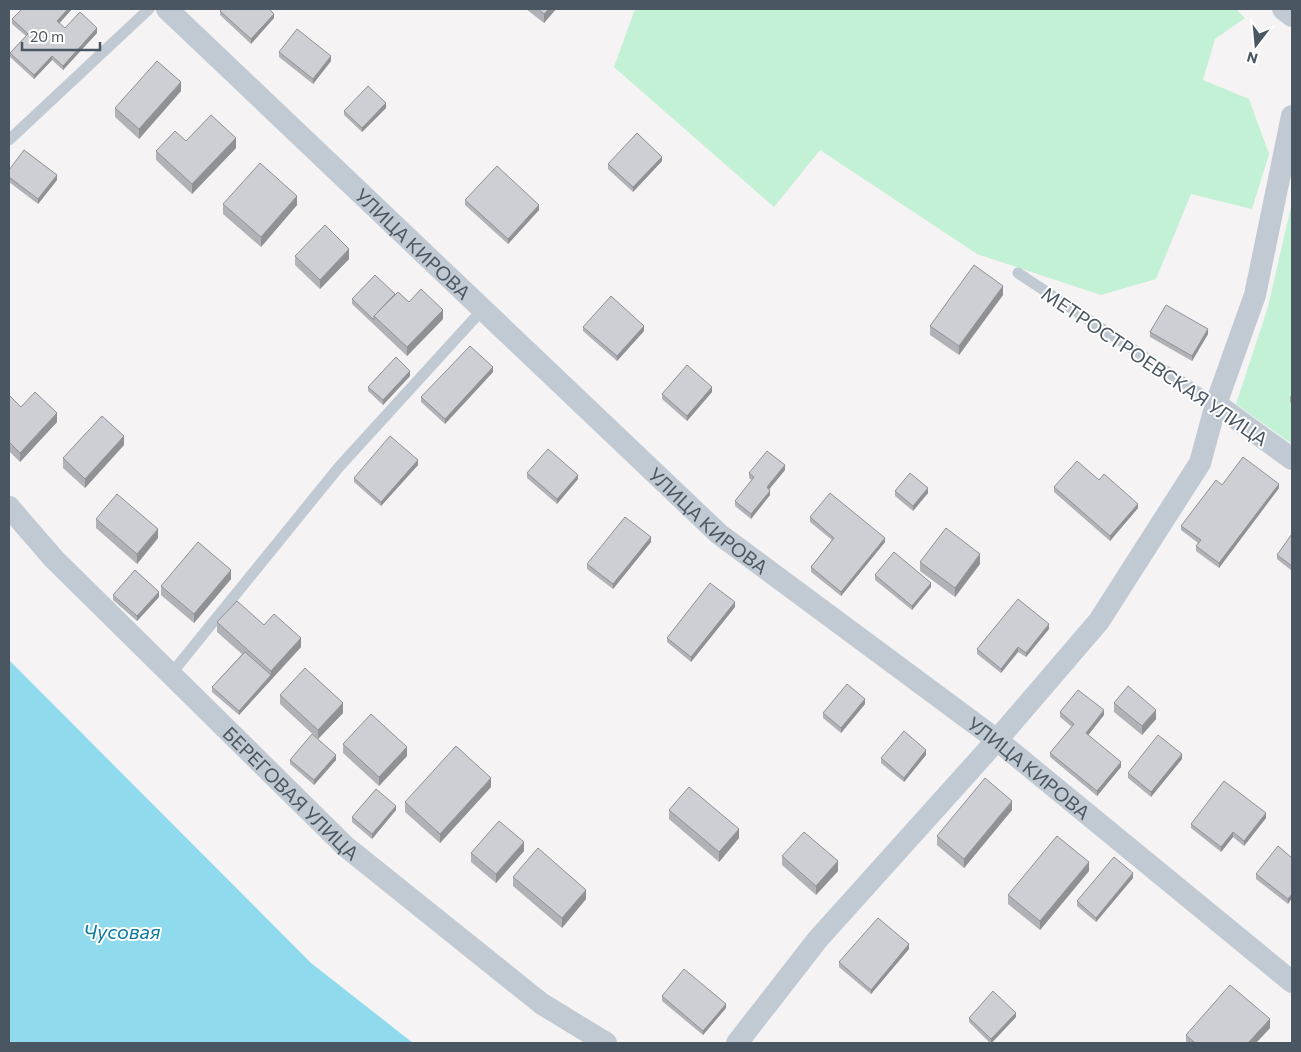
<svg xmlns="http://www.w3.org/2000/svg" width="1301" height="1052" viewBox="0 0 1301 1052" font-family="Commissioner,sans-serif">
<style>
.green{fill:#c3f1d5}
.water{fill:#90daee}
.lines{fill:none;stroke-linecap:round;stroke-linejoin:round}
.service{stroke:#c1cad2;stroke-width:11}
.minor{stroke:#c1cad2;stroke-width:22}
.wall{fill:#b0b2b7}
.shaded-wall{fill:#909195}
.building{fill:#cdcfd5;stroke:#909195}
.labels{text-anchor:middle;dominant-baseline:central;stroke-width:4;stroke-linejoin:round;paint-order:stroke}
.street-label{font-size:19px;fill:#4a5661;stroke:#fff}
.water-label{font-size:20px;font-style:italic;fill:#0c7c9b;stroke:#fff}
</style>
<rect width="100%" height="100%" fill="#f5f3f3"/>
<path class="green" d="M635 9H1236L1245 18 1215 39 1203 80 1249 99 1269 154 1252 209 1191 194 1156 279 1101 295 977 254 820 150 774 207 614 67Z
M1292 202V399L1290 402 1292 404V444L1236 404 1268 307Z"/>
<path class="water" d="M9 660 311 963 413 1043H9Z"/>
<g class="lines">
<path class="service" d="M9 140 149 9
M1018 273 1216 404
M171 674 339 467 483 309"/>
<g class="minor">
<path id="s1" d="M167 9 719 534 997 740 1292 982"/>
<path d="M1283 9 1292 16"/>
<path d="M1216 404 1292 459"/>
<path id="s2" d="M9 507 54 559 345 846 542 1004 606 1043"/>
<path d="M737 1043 818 939 997 740 1099 621 1200 463 1216 404 1255 295 1292 116"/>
</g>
</g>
<path class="wall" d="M22 9H72L59 23 65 28 97 33 63 70 52 60 34 79 10 57V53L26 36 12 24V19Z
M526 9H556L544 23Z
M220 11 274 18 251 44 220 15Z
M279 52 331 61 313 84 279 57Z
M181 91 139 139 115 117V108Z
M386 108 362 132 344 115V111Z
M186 141 236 148 192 194 156 160V151Z
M662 161 633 192 608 169V164Z
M9 170 57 180 38 204 9 182Z
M465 200 539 210 508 244 465 205Z
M223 204 297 205 261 247 223 214Z
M295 256 349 259 320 289 295 265Z
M395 294 409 302 443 319 407 356 352 304V299Z
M1003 295 959 355 930 335V326Z
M583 327 644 331 617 361 583 331Z
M1150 332 1208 334 1192 361 1150 337Z
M493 372 445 424 421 402V397Z
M410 376 383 405 368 391V387Z
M712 392 687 421 662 399V394Z
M1292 394V404L1290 402V397Z
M9 395 21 407 57 422 20 462 9 451Z
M124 445 85 488 63 468V458Z
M418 465 381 506 354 482V478Z
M785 470 769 489 770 495 751 519 735 506V501L752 480 749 478V473Z
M527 473 578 479 557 504 527 478Z
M1099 480 1138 508 1110 541 1054 492V487Z
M1222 485 1279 488 1219 568 1196 551V546L1198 543 1181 530V526Z
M895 491 928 493 913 511 895 496Z
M810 517 885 542 841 596 811 572V567L832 540 810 522Z
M96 519 158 538 137 564 96 528Z
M1292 534V571L1277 559V555Z
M651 542 613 589 587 569V564Z
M920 562 980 564 955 597 920 571Z
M875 575 931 587 912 610 875 580Z
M231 579 194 623 161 595V586Z
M113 595 159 597 137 621 113 600Z
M735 607 691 662 667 642V638Z
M217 622 264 625 301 647 239 715 212 692V687L242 654 217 632Z
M1049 629 1026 657 1018 652 1001 673 977 654V649Z
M280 695 343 713 318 739 280 704Z
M1114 703 1156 719 1142 735 1114 712Z
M865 704 841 733 823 718V713Z
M1060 712 1104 715 1088 735 1121 767 1097 796 1050 757V753L1072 727 1060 717Z
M343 744 407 756 379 786 343 753Z
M926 755 904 782 881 763V758Z
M1182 759 1151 797 1128 778V773Z
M290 760H336L314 785 290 764Z
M491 787 440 843 405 812V802Z
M396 810 372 839 352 822V817Z
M669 810 739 838 719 862 669 819Z
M1012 810 964 868 937 845V836Z
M1266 818 1244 846 1233 837 1221 852 1191 828V824Z
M524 851 496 883 471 862V853Z
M782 856 838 871 816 895 782 865Z
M1292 858 1288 904 1256 879V874Z
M1089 871 1040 930 1008 904V895Z
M513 877 586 899 562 928 513 886Z
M1133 878 1096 922 1077 906V901Z
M909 949 871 994 839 967V962Z
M662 996 726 1008 703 1035 662 1001Z
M1016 1017 992 1043H990L969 1022V1018Z
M1270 1028 1256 1043H1186V1035Z"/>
<path class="shaded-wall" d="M68 9H72L57 26V21Z
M549 9H556L544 23V14Z
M274 14V18L251 44V39Z
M97 28V33L63 70V66Z
M52 56V60L34 79V75Z
M331 56V61L313 84V79Z
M181 82V91L139 139V129Z
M386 103V108L362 132V128Z
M236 138V148L192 194V184Z
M662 157V161L633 192V187Z
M57 175V180L38 204V199Z
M297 196V205L261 247V237Z
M539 205V210L508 244V239Z
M349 249V259L320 289V280Z
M1003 286V295L959 355V346Z
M443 310V319L407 356V347Z
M644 326V331L617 361V356Z
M1208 329V334L1192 361V356Z
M493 367V372L445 424V419Z
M410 371V376L383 405V400Z
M712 387V392L687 421V416Z
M57 413V422L20 462V453Z
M124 436V445L85 488V479Z
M418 460V465L381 506V502Z
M785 465V470L767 492V487Z
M578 475V479L557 504V499Z
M1279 484V488L1219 568V563Z
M928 488V493L913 511V506Z
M770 491V495L751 519V514Z
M1138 504V508L1110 541V536Z
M158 529V538L137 564V554Z
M651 537V542L613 589V584Z
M885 538V542L841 596V592Z
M980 554V564L955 597V588Z
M231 570V579L194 623V614Z
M931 583V587L912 610V606Z
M159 592V597L137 621V616Z
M735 602V607L691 662V657Z
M1049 624V629L1026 657V653Z
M301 638V647L239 715V711L271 675V671Z
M1018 647V652L1001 673V669Z
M865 699V704L841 733V728Z
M343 703V713L318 739V730Z
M1104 710V715L1086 738V733Z
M1156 710V719L1142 735V726Z
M407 747V756L379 786V777Z
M926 750V755L904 782V778Z
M1182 754V759L1151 797V792Z
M336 755V760L314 785V780Z
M1121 762V767L1097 796V791Z
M491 778V787L440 843V834Z
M1012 801V810L964 868V859Z
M396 806V810L372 839V834Z
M1266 813V818L1244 846V841Z
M739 829V838L719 862V852Z
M1233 832V837L1221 852V847Z
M524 842V851L496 883V874Z
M838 861V871L816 895V886Z
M1089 862V871L1040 930V921Z
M1133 873V878L1096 922V918Z
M586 890V899L562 928V918Z
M1292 894V898L1288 904V899Z
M909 944V949L871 994V990Z
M726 1004V1008L703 1035V1031Z
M1016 1013V1017L991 1043V1039Z
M1270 1019V1028L1256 1043H1248Z"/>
<path class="building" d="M22 9H68L57 21 65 28 80 12 97 28 63 66 52 56 34 75 10 53 28 34 12 19Z
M222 9H269L274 14 251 39 220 11Z
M538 9H549L544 14Z
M297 29 331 56 313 79 279 52Z
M157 61 181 82 139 129 115 108Z
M368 86 386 103 362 128 344 111Z
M211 115 236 138 192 184 156 151 175 131 186 141Z
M637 133 662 157 633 187 608 164Z
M24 150 57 175 38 199 9 177V170Z
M260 163 297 196 261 237 223 204Z
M497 166 539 205 508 239 465 200Z
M325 225 349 249 320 280 295 256Z
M974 265 1003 286 959 346 930 326Z
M375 275 395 294 374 316V320L352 299Z
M421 289 443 310 407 347 374 316 398 292 409 302Z
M611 296 644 326 617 356 583 327Z
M1166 305 1208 329 1192 356 1150 332Z
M470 346 493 367 445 419 421 397Z
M396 357 410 371 383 400 368 387Z
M687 365 712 387 687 416 662 394Z
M35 392 57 413 20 453 9 442V395L21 407Z
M102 416 124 436 85 479 63 458Z
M390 436 418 460 381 502 354 478Z
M548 449 578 475 557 499 527 473Z
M767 451 785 465 767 487 770 491 751 514 735 501 754 477 749 473Z
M1243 457 1279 484 1219 563 1196 546 1201 540 1181 526 1216 480 1222 485Z
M1077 461 1099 480 1104 474 1138 504 1110 536 1054 487Z
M910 473 928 488 913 506 895 491Z
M830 493 885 538 841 592 811 567 834 538 810 517Z
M117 494 158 529 137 554 96 519Z
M625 517 651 537 613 584 587 564Z
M946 528 980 554 955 588 920 562Z
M1292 534V566L1277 555Z
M198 542 231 570 194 614 161 586Z
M894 552 931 583 912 606 875 575Z
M135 570 159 592 137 616 113 595Z
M710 583 735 602 691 657 667 638Z
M1018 599 1049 624 1026 653 1018 647 1001 669 977 649Z
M237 601 264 625 274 614 301 638 271 671 217 622Z
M245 652 271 675 239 711 212 687Z
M305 668 343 703 318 730 280 695Z
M847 684 865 699 841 728 823 713Z
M1128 686 1156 710 1142 726 1114 703Z
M1078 690 1104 710 1086 733 1121 762 1097 791 1050 753 1074 724 1060 712Z
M371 714 407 747 379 777 343 744Z
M904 731 926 750 904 778 881 758Z
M312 734 336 755 314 780 290 760Z
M1158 735 1182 754 1151 792 1128 773Z
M456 746 491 778 440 834 405 802Z
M985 778 1012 801 964 859 937 836Z
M1224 781 1266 813 1244 841 1233 832 1221 847 1191 824Z
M689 787 739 829 719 852 669 810Z
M376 789 396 806 372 834 352 817Z
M499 821 524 842 496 874 471 853Z
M804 832 838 861 816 886 782 856Z
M1057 836 1089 862 1040 921 1008 895Z
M1278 846 1292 858V894L1288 899 1256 874Z
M538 848 586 890 562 918 513 877Z
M1114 857 1133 873 1096 918 1077 901Z
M878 918 909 944 871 990 839 962Z
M684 969 726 1004 703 1031 662 996Z
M1230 985 1270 1019 1248 1043H1195L1186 1035Z
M993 991 1016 1013 991 1039 969 1018Z"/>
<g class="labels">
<g class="street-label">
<text stroke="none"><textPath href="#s1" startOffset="340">УЛИЦА КИРОВА</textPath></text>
<text transform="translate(1155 366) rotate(34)">МЕТРОСТРОЕВСКАЯ УЛИЦА</text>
<text stroke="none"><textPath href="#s1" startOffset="745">УЛИЦА КИРОВА</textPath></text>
<text stroke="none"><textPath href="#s1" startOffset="1150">УЛИЦА КИРОВА</textPath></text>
<text stroke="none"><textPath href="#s2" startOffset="402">БЕРЕГОВАЯ УЛИЦА</textPath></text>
</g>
<g class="water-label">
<text x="122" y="931">Чусовая</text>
</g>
</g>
<rect width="1301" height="1052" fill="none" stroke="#4a5661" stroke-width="20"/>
<g transform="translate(1256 45) rotate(196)" stroke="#ffffff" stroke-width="4" paint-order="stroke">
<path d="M0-4L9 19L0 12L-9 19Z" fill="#4a5661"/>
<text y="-8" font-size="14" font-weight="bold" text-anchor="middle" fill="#4a5661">N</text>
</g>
<path d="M22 42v8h78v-8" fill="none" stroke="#4a5661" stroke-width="2.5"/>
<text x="30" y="42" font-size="15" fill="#4a5661" stroke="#ffffff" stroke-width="4" paint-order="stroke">20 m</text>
</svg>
